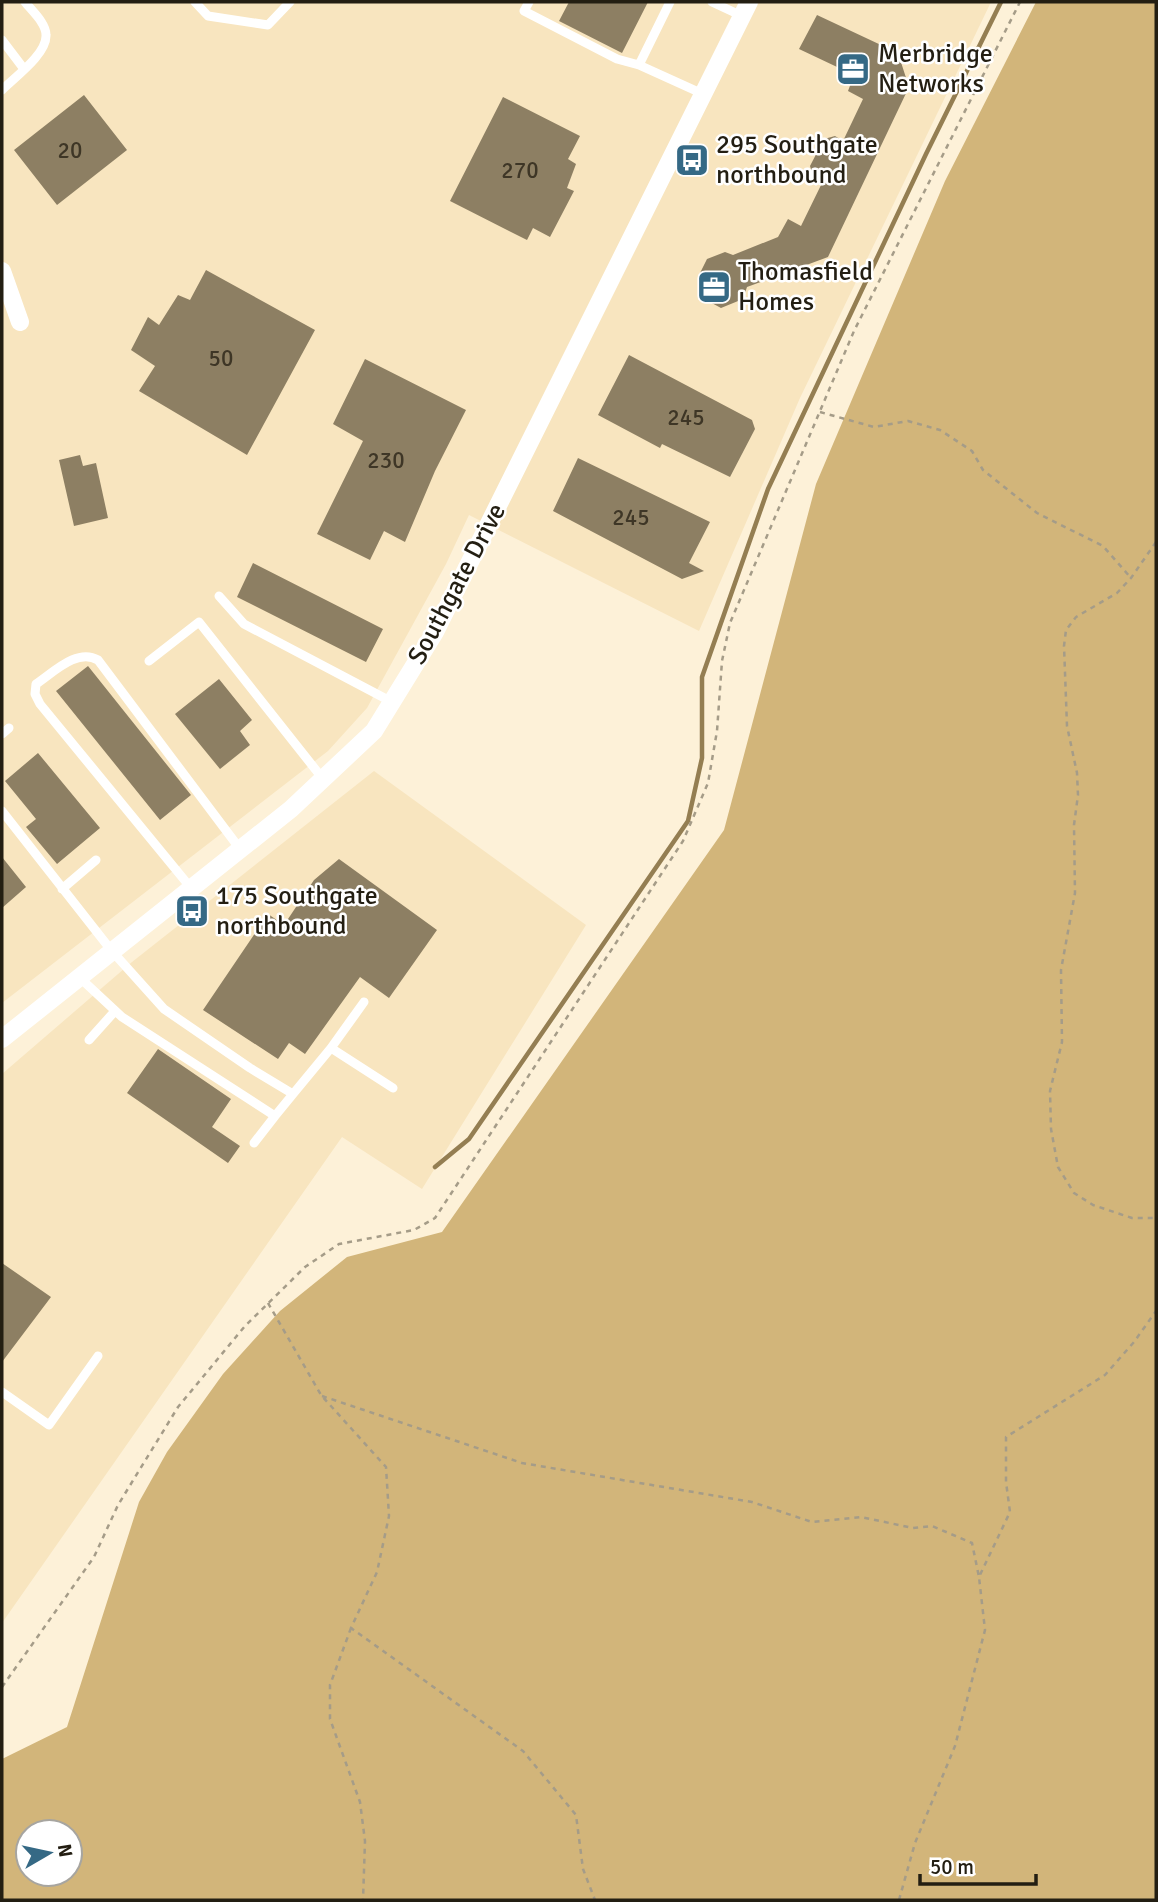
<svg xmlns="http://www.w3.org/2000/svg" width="1158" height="1902" viewBox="0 0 1158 1902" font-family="Signika,sans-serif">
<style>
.built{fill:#f8e5bf}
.forest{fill:#d2b57a;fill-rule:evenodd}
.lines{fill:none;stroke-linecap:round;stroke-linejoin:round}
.stream{stroke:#947e52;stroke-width:4.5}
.building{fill:#8d7f63}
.path{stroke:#a59c88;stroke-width:2.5;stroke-dasharray:5 5;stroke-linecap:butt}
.lane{stroke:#fff;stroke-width:9}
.street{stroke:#fff;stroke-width:18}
.labels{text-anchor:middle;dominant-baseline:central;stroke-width:5;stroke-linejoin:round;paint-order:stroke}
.number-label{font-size:23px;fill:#3e3626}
.poi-label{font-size:26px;fill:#231e12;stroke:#fff;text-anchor:start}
.street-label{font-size:26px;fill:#231e12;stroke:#fff}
</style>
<rect width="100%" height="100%" fill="#fdf1d8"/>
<path class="built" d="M2 2H991L800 398 699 631 469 515 446 564 367 708 328 751 2 1003Z
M374 771 586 925 422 1189 342 1137 2 1623V1074L132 962Z"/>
<path class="forest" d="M1036 2H1156V1900H2V1759L67 1727 139 1502 167 1452 223 1374 280 1311 347 1257 442 1232 724 830 816 484 945 181ZM28 1832H70V1874H28Z"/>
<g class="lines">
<path class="stream" d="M435 1167 469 1139 688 821 702 758V677L768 489 926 154 1001 2"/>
</g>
<path class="building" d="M569 2H648L622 53 559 21Z
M817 15 898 53 909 87 828 257 747 287 743 299 721 308 708 301 700 273 707 259 725 252 733 255 778 237 788 219 801 226 822 183 814 179 810 166 824 139 835 136 843 141 863 99 848 91 854 75 799 49Z
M84 95 127 150 57 205 14 150Z
M503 97 580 136 568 159 576 164 567 188 574 191 550 237 533 228 527 240 450 201Z
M206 270 315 330 247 455 139 391 155 366 131 350 148 317 159 325 178 295 190 300Z
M629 355 752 420 755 429 730 477 662 444 660 448 598 415Z
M365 359 466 410 435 471 405 542 384 531 370 560 317 534 363 441 333 424Z
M80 455 83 466 96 463 108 518 74 526 59 460Z
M578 458 710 522 689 563 704 571 682 579 553 511Z
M253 563 383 629 366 662 237 597Z
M88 666 191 795 160 820 56 691Z
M219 679 252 720 240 731 250 745 220 769 175 714Z
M38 753 100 828 57 864 26 827 36 819 5 781Z
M2 857 26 887 2 908Z
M339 859 437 930 389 998 360 977 305 1054 289 1043 278 1059 203 1010 268 914 284 925 314 880Z
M158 1049 231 1099 212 1127 240 1146 228 1163 127 1093Z
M2 1263 51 1297 2 1362Z"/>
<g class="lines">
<path class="path" d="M820 412 874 427 908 421 940 430 972 451 983 470 1037 513 1103 546 1131 578
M1156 542 1131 578 1117 593 1076 617 1066 630 1064 646 1067 726 1077 773 1078 795 1074 825 1075 893 1061 970 1062 1042 1050 1091 1051 1129 1058 1167 1074 1193 1093 1205 1132 1218H1156
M268 1303 321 1395 386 1467 389 1516 377 1572 351 1628 523 1751 576 1815 583 1869 595 1900
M322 1396 522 1463 752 1502 812 1522 861 1517 913 1528 932 1526 972 1543 979 1577
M351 1628 330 1685V1719L360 1802 365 1841 363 1900
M2 1687 94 1557 118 1505 178 1407 245 1326 305 1267 339 1244 414 1230 435 1218 683 841 708 783 717 731 722 661 730 623 854 331 1020 2
M899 1900 915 1843 955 1746 985 1630 979 1577 1010 1512 1006 1482V1437L1105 1375 1134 1342 1156 1311"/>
<path class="lane" d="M195 2 208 16 268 25 290 2
M529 2 524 11 617 59 639 65 703 94
M712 2 742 16
M2 40 24 69
M639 65 670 2
M2 90C15 77 47 54 46 35 46 23 32 11 25 2
M219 596 244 624 392 702
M149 661 199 622 323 779
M2 734 9 728
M2 811 111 950 164 1009 250 1068 293 1094 331 1048 364 1002
M191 888 40 704 35 694 36 684C54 672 77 648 98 660L240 849
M62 889 96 860
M79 977 122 1017 275 1116 293 1094
M89 1040 115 1011
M331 1048 393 1088
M254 1143 275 1116
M2 1392 49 1425 98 1356"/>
<path class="street" d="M2 271 20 322
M2 1039 291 809 374 731 435 632 749 2"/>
</g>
<defs>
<g id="office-square" transform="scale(1.75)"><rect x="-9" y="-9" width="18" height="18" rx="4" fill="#356985" stroke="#fff"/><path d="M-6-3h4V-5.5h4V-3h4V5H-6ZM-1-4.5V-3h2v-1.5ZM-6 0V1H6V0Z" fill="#fff"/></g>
<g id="bus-square" transform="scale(1.75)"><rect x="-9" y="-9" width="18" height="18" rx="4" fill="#356985" stroke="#fff"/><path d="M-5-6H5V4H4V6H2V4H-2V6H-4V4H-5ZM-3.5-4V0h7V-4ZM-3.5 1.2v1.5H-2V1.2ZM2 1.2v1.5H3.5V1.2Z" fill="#fff"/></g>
</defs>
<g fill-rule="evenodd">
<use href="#office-square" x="853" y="69"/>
<use href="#bus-square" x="692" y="160"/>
<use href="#office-square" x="714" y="287"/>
<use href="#bus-square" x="192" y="911"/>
</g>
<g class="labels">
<g class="number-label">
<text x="70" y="150">20</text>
<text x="520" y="170">270</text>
<text x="221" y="358">50</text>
<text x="686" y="417">245</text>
<text x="386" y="460">230</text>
<text x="631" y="517">245</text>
</g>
<g class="poi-label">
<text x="878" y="54">Merbridge<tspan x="878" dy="30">Networks</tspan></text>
<text x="716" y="145">295 Southgate<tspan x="716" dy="30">northbound</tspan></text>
<text x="738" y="272">Thomasfield<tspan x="738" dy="30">Homes</tspan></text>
<text x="216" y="896">175 Southgate<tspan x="216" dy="30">northbound</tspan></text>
</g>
<g class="street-label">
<text transform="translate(457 584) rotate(-62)">Southgate Drive</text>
</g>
</g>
<rect width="1158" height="1902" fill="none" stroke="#231e12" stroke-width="7"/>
<g transform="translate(49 1853) rotate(81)"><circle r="33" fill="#ffffff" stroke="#a7a5a0" stroke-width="2"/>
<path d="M0-5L12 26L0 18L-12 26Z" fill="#356985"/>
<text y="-10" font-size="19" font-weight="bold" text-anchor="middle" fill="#231e12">N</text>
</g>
<path d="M920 1874v10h116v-10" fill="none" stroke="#231e12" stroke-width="3.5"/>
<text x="930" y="1874" font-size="21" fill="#231e12" stroke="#ffffff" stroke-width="5" paint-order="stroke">50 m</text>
</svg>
